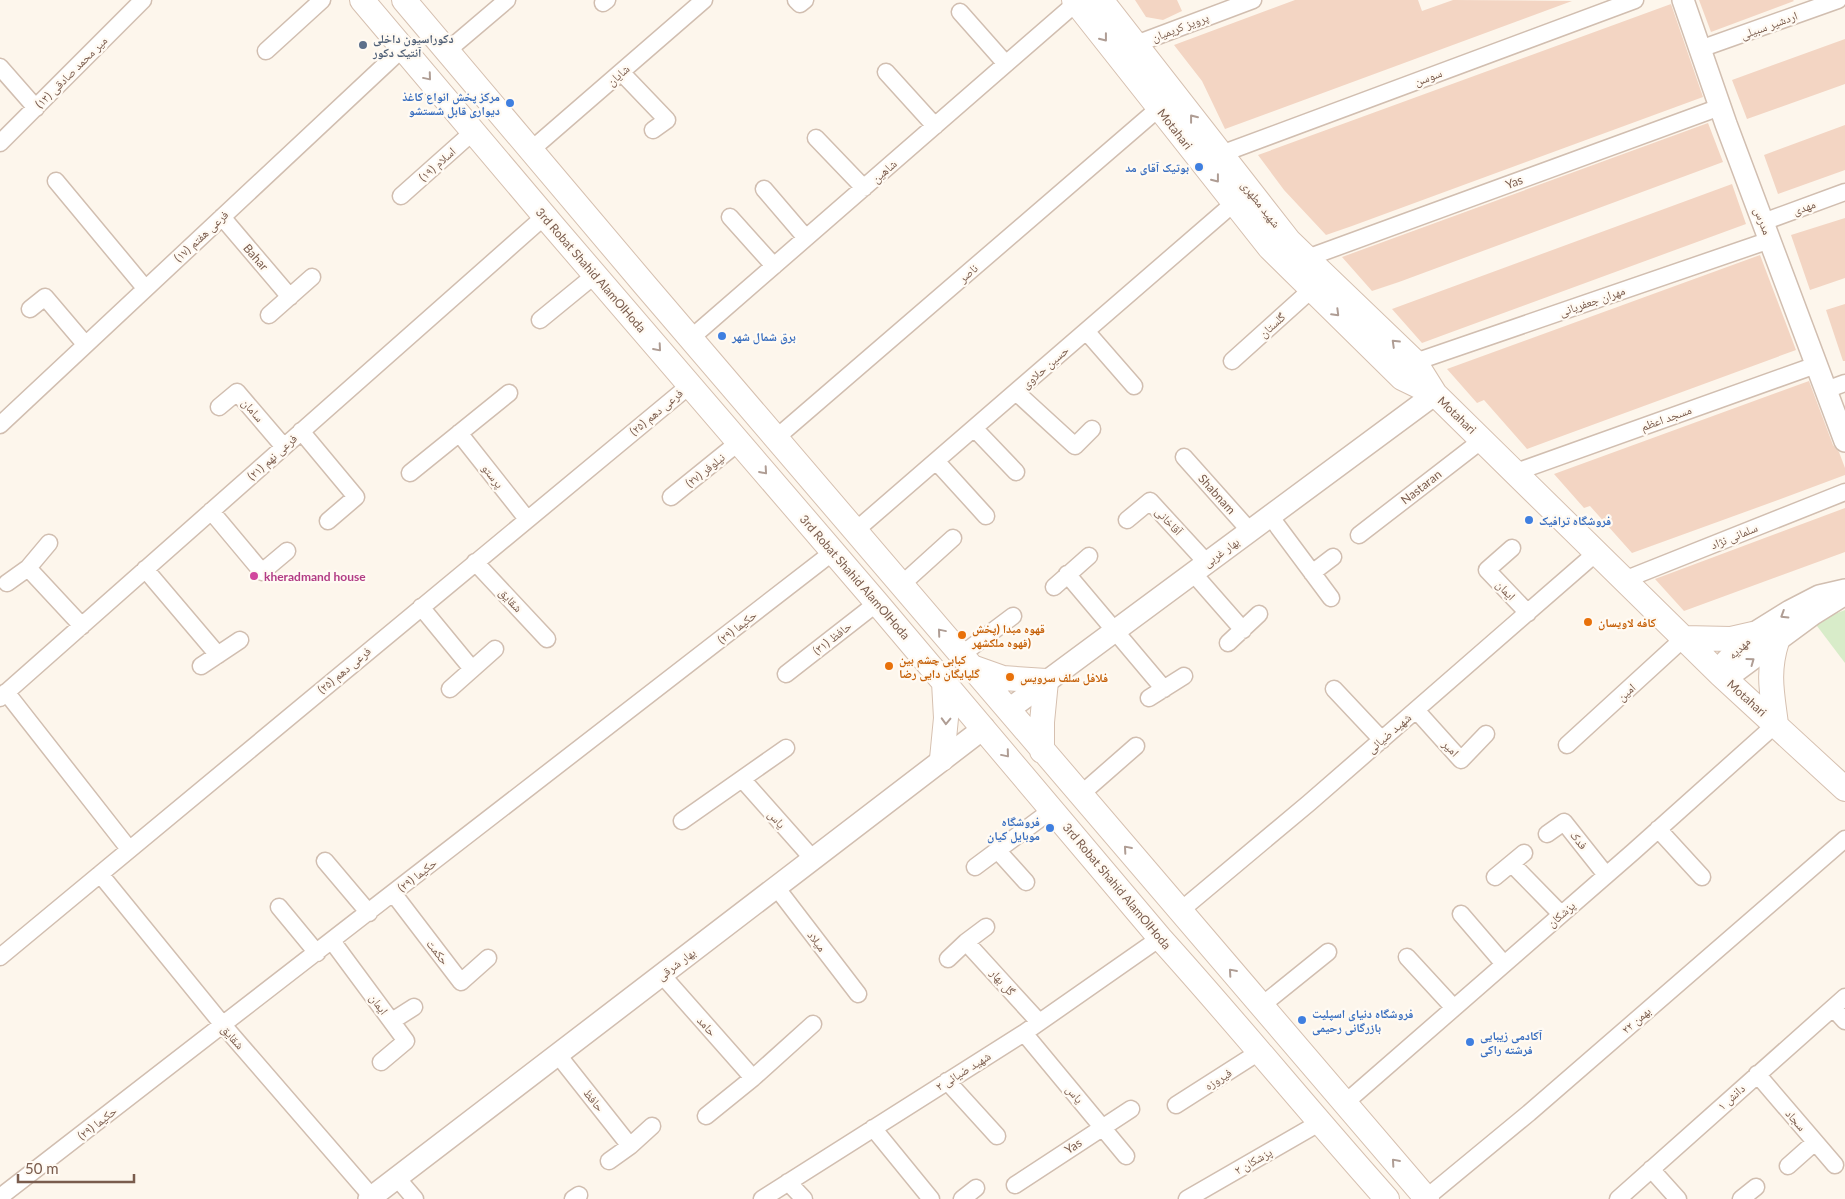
<svg xmlns="http://www.w3.org/2000/svg" width="1845" height="1199" viewBox="0 0 1845 1199" font-family="Lato,'Noto Naskh Arabic',sans-serif">
<style>
.green{fill:#d8ecc9}
.building{fill:#f3d5c3}
.lines{fill:none;stroke-linecap:round;stroke-linejoin:round}
.minor-casing{stroke:#d1beb0;stroke-width:19}
.tertiary-casing{stroke:#d1beb0;stroke-width:24}
.secondary-casing{stroke:#d6c0b0;stroke-width:26}
.minor{stroke:#fff;stroke-width:16}
.tertiary{stroke:#fff;stroke-width:21}
.secondary{stroke:#fff;stroke-width:24}
.oneway{stroke:#af9d94}
.service-dot{fill:#5c6f8a;stroke:#fffaf3;stroke-width:2}
.shop-dot{fill:#3f7fe0;stroke:#fffaf3;stroke-width:2}
.hotel-dot{fill:#d1479c;stroke:#fffaf3;stroke-width:2}
.food-dot{fill:#e8710a;stroke:#fffaf3;stroke-width:2}
.labels{text-anchor:middle;dominant-baseline:central;stroke-width:4.5;stroke-linejoin:round;paint-order:stroke}
.street-label{font-size:12px;fill:#7a5c4d;stroke:#fffaf3}
.service-label{font-size:12px;font-weight:bold;fill:#4e5e75;stroke:#fffaf3;text-anchor:start}
.shop-label{font-size:12px;font-weight:bold;fill:#366cbe;stroke:#fffaf3;text-anchor:start}
.hotel-label{font-size:12px;font-weight:bold;fill:#b23c85;stroke:#fffaf3;text-anchor:start}
.food-label{font-size:12px;font-weight:bold;fill:#c56008;stroke:#fffaf3;text-anchor:start}
</style>
<rect width="100%" height="100%" fill="#fdf6ec"/>
<path class="green" d="M1845 610V663L1814 622Z"/>
<path class="building" d="M1135 0H1177L1182 11 1163 20 1146 17Z
M1295 0H1418L1422 11 1453 0 1572 1 1225 129 1202 81 1174 45Z
M1699 0H1793L1794 1 1711 32Z
M1671 4 1703 97 1352 226 1326 235 1284 190 1258 155Z
M1845 39V84L1747 119 1732 80Z
M1708 123 1723 162 1399 282 1372 291 1342 257Z
M1845 125V170L1778 194 1764 155Z
M1732 184 1746 224 1449 333 1422 343 1392 309Z
M1845 218V278L1810 290 1791 235Z
M1760 255 1796 350 1554 439 1527 449 1484 400 1477 403 1447 369Z
M1845 304V361H1843L1826 310Z
M1809 381 1833 445 1839 452 1845 468V475L1767 504 1632 553 1590 506 1584 508 1554 474Z
M1845 508V552L1684 611 1655 579Z"/>
<g class="lines">
<g class="minor-casing">
<path id="minor" d="M796 0 800 4 805 0
M603 3 607 0
M960 12 1006 64
M1136 44 1253 0
M1700 49 1838 0
M266 51 322 0
M447 51 507 0
M0 67 36 108
M621 72 667 120 653 130
M886 72 935 126
M816 138 864 188
M0 143 143 0
M531 150 704 0
M1221 154 1635 0
M56 181 145 288
M764 189 806 238
M401 196 474 131
M222 217 290 297
M730 217 774 266
M1763 222 1845 192
M1307 258 1720 107
M30 309 45 297 85 344
M269 315 312 277
M540 320 595 275
M1086 331 1134 386
M691 338 1076 3
M1232 361 1312 289
M1415 362 1770 240
M1826 390 1845 383
M1016 392 1075 446 1092 429
M219 407 237 392 284 447
M0 425 403 48
M974 428 1016 472
M301 431 356 497 328 521
M459 433 527 519
M776 438 1159 108
M1184 457 1250 531
M936 461 986 516
M1516 472 1816 365
M410 473 509 393
M671 497 739 442
M211 511 262 572 287 551
M1270 516 1331 598
M1127 520 1150 501 1207 563
M855 531 1234 203
M1359 535 1482 440
M1512 548 1487 570 1528 613
M475 562 547 639
M28 568 82 626
M145 569 218 655
M1193 573 1243 630
M1312 573 1333 557
M1067 574 1164 689
M1624 580 1845 492
M7 583 28 568 49 543
M901 585 953 538
M1054 587 1089 556
M421 607 472 669
M1228 643 1259 614
M961 655 1013 616
M201 666 240 640
M786 674 877 603
M450 689 495 649
M1334 689 1382 740
M6 692 129 849
M0 698 545 216
M1149 698 1184 676
M1416 710 1461 760 1486 734
M1567 745 1684 638
M742 779 813 859
M1080 795 1136 746
M682 821 786 748
M1658 829 1702 877
M1547 834 1564 822 1606 875
M998 851 1026 882
M325 861 369 913
M1512 864 1561 914
M975 867 1053 809
M100 874 223 1025 372 1197
M1495 877 1524 853
M776 887 858 994
M393 893 461 982 488 958
M279 907 317 953
M1180 911 1309 803 1596 553
M1461 914 1504 964
M332 941 406 1041 381 1062
M966 942 1039 1022
M0 957 690 385
M1407 957 1454 1008
M948 959 966 942 986 927
M662 975 753 1078
M1261 1006 1328 952
M1833 1008 1845 1021
M392 1021 414 1007
M1024 1033 1126 1156
M558 1055 630 1146
M1757 1074 1835 1165
M947 1081 997 1136
M1345 1103 1633 852 1776 724
M1176 1105 1259 1052
M706 1116 753 1078 813 1024
M873 1128 931 1199
M609 1161 630 1146 652 1126
M1788 1166 1815 1142
M1651 1169 1678 1199
M397 1178 415 1199
M788 1182 804 1199
M1015 1185 1131 1109
M0 1197 833 552
M1426 1198 1529 1113 1845 839
M573 1199 579 1195
M762 1199 1024 1033 1160 938
M962 1199 976 1188
M1187 1199 1319 1123
M1618 1199 1845 997
M1741 1199 1756 1187"/>
</g>
<g class="tertiary-casing">
<path id="tertiary" d="M1683 0 1726 124 1845 441
M1845 590 1819 596 1790 611 1753 634 1726 661 1721 675 1736 671 1813 614 1845 594
M1008 710 1435 394
M369 1199 984 728"/>
</g>
<g class="secondary-casing">
<path id="secondary" d="M362 0 553 226 877 603 1160 938C1237 1023 1310 1113 1387 1199
M404 0 645 285 1427 1199
M1074 0 1270 248 1402 378 1435 394
M1101 0 1289 241 1415 362 1435 394 1721 675 1845 789
M1684 638 1731 639 1753 634
M972 667 1003 678 1046 681 1042 722V751
M1776 724C1772 693 1767 672 1777 641
M942 759 946 718 944 682"/>
</g>
<use href="#minor" class="minor"/>
<use href="#tertiary" class="tertiary"/>
<use href="#secondary" class="secondary"/>
</g>
<defs><path id="oneway-chevron" d="M-2-3.5L2.5 0L-2 3.5" fill="none" stroke-width="1.6" stroke-linecap="round" stroke-linejoin="round" transform="scale(1.25)"/></defs>
<g class="oneway">
<use href="#oneway-chevron" transform="translate(1104 38) rotate(52)"/>
<use href="#oneway-chevron" transform="translate(428 77) rotate(50)"/>
<use href="#oneway-chevron" transform="translate(1193 118) rotate(-128)"/>
<use href="#oneway-chevron" transform="translate(1216 179) rotate(52)"/>
<use href="#oneway-chevron" transform="translate(1336 313) rotate(45)"/>
<use href="#oneway-chevron" transform="translate(1395 343) rotate(-136)"/>
<use href="#oneway-chevron" transform="translate(658 348) rotate(49)"/>
<use href="#oneway-chevron" transform="translate(764 471) rotate(49)"/>
<use href="#oneway-chevron" transform="translate(1784 615) rotate(148)"/>
<use href="#oneway-chevron" transform="translate(941 632) rotate(-130)"/>
<use href="#oneway-chevron" transform="translate(1751 661) rotate(-36)"/>
<use href="#oneway-chevron" transform="translate(946 721) rotate(92)"/>
<use href="#oneway-chevron" transform="translate(1006 754) rotate(50)"/>
<use href="#oneway-chevron" transform="translate(1127 849) rotate(-131)"/>
<use href="#oneway-chevron" transform="translate(1232 972) rotate(-131)"/>
<use href="#oneway-chevron" transform="translate(1395 1162) rotate(-131)"/>
</g>
<circle class="service-dot" cx="363" cy="45" r="5"/>
<g class="shop-dot">
<circle cx="510" cy="103" r="5"/>
<circle cx="1199" cy="167" r="5"/>
<circle cx="722" cy="336" r="5"/>
<circle cx="1529" cy="520" r="5"/>
<circle cx="1050" cy="828" r="5"/>
<circle cx="1302" cy="1020" r="5"/>
<circle cx="1470" cy="1042" r="5"/>
</g>
<circle class="hotel-dot" cx="254" cy="576" r="5"/>
<g class="food-dot">
<circle cx="1588" cy="622" r="5"/>
<circle cx="962" cy="635" r="5"/>
<circle cx="889" cy="666" r="5"/>
<circle cx="1010" cy="677" r="5"/>
</g>
<g class="labels">
<g class="street-label">
<text transform="translate(1769 25) rotate(-20)">اردشیر سبیلی</text>
<text transform="translate(1180 27) rotate(-21)">پرویز کریمیان</text>
<text transform="translate(71 72) rotate(-45)">میر محمد صادقی (۱۳)</text>
<text transform="translate(618 75) rotate(-41)">شایان</text>
<text transform="translate(1428 77) rotate(-20)">سوسن</text>
<text transform="translate(1175 129) rotate(52)">Motahari</text>
<text transform="translate(437 164) rotate(-42)">اسلام (۱۹)</text>
<text transform="translate(884 171) rotate(-41)">شاهین</text>
<text transform="translate(1514 182) rotate(-20)">Yas</text>
<text transform="translate(1261 204) rotate(52)">شهید مطهری</text>
<text transform="translate(1804 207) rotate(-20)">مهدی</text>
<text transform="translate(1763 221) rotate(69)">مدرس</text>
<text transform="translate(201 236) rotate(-43)">فرعی هفتم (۱۷)</text>
<text transform="translate(256 257) rotate(49)">Bahar</text>
<text transform="translate(591 270) rotate(49)">3rd Robat Shahid AlamOlHoda</text>
<text transform="translate(968 273) rotate(-41)">ناصر</text>
<text transform="translate(1592 301) rotate(-19)">مهران جعفریانی</text>
<text transform="translate(1272 325) rotate(-42)">گلستان</text>
<text transform="translate(1045 367) rotate(-41)">حسین حلاوی</text>
<text transform="translate(253 410) rotate(49)">سامان</text>
<text transform="translate(656 412) rotate(-40)">فرعی دهم (۲۵)</text>
<text transform="translate(1457 415) rotate(44)">Motahari</text>
<text transform="translate(1666 418) rotate(-20)">مسجد اعظم</text>
<text transform="translate(272 457) rotate(-42)">فرعی نهم (۲۱)</text>
<text transform="translate(705 470) rotate(-39)">نیلوفر (۲۷)</text>
<text transform="translate(493 476) rotate(52)">پرستو</text>
<text transform="translate(1421 487) rotate(-38)">Nastaran</text>
<text transform="translate(1217 494) rotate(48)">Shabnam</text>
<text transform="translate(1169 521) rotate(47)">آقاخانی</text>
<text transform="translate(1734 536) rotate(-22)">سلمانی نژاد</text>
<text transform="translate(1221 552) rotate(-36)">بهار غربی</text>
<text transform="translate(855 577) rotate(49)">3rd Robat Shahid AlamOlHoda</text>
<text transform="translate(1506 590) rotate(47)">ایمان</text>
<text transform="translate(511 600) rotate(47)">شقایق</text>
<text transform="translate(737 627) rotate(-38)">حکیما (۲۹)</text>
<text transform="translate(832 638) rotate(-38)">حافظ (۳۱)</text>
<text transform="translate(1739 648) rotate(-44)">مهدیه</text>
<text transform="translate(344 670) rotate(-40)">فرعی دهم (۲۵)</text>
<text transform="translate(1626 692) rotate(-42)">امین</text>
<text transform="translate(1747 698) rotate(42)">Motahari</text>
<text transform="translate(1389 733) rotate(-41)">شهید ضیائی</text>
<text transform="translate(1451 748) rotate(47)">امیر</text>
<text transform="translate(777 819) rotate(49)">یاس</text>
<text transform="translate(1579 840) rotate(51)">فدک</text>
<text transform="translate(417 875) rotate(-38)">حکیما (۲۹)</text>
<text transform="translate(1117 886) rotate(50)">3rd Robat Shahid AlamOlHoda</text>
<text transform="translate(1561 914) rotate(-41)">پزشکان</text>
<text transform="translate(817 941) rotate(53)">میلاد</text>
<text transform="translate(438 952) rotate(52)">حکمت</text>
<text transform="translate(676 964) rotate(-37)">بهار شرقی</text>
<text transform="translate(1003 982) rotate(48)">گل بهار</text>
<text transform="translate(379 1004) rotate(54)">ایمان</text>
<text transform="translate(1636 1020) rotate(-41)">۲۲ بهمن</text>
<text transform="translate(707 1026) rotate(48)">حامد</text>
<text transform="translate(233 1037) rotate(49)">شقایق</text>
<text transform="translate(963 1071) rotate(-32)">شهید ضیائی ۲</text>
<text transform="translate(1218 1079) rotate(-32)">فیروزه</text>
<text transform="translate(1075 1094) rotate(50)">یاس</text>
<text transform="translate(1731 1097) rotate(-42)">دانش ۱</text>
<text transform="translate(594 1100) rotate(51)">حافظ</text>
<text transform="translate(1796 1120) rotate(49)">سجاد</text>
<text transform="translate(97 1123) rotate(-38)">حکیما (۲۹)</text>
<text transform="translate(1073 1146) rotate(-34)">Yas</text>
<text transform="translate(1253 1161) rotate(-30)">پزشکان ۲</text>
</g>
<g class="service-label">
<text x="373" y="38">دکوراسیون داخلی<tspan x="373" dy="14">آنتیک دکور</tspan></text>
</g>
<g class="shop-label">
<text x="500" y="96" text-anchor="end">مرکز پخش انواع کاغذ<tspan x="500" dy="14">دیواری قابل شستشو</tspan></text>
<text x="1189" y="167" text-anchor="end">بوتیک آقای مد</text>
<text x="732" y="336">برق شمال شهر</text>
<text x="1539" y="520">فروشگاه ترافیک</text>
<text x="1040" y="821" text-anchor="end">فروشگاه<tspan x="1040" dy="14">موبایل کیان</tspan></text>
<text x="1312" y="1013">فروشگاه دنیای اسپلیت<tspan x="1312" dy="14">بازرگانی رحیمی</tspan></text>
<text x="1480" y="1035">آکادمی زیبایی<tspan x="1480" dy="14">فرشته راکی</tspan></text>
</g>
<g class="hotel-label">
<text x="264" y="576">kheradmand house</text>
</g>
<g class="food-label">
<text x="1598" y="622">کافه لاویسان</text>
<text x="972" y="628">قهوه مبدا (پخش<tspan x="972" dy="14">قهوه ملکشهر)</tspan></text>
<text x="899" y="659">کبابی چشم بین<tspan x="899" dy="14">گلپایگان دایی رضا</tspan></text>
<text x="1020" y="677">فلافل سلف سرویس</text>
</g>
</g>
<path d="M18 1174v8h116v-8" fill="none" stroke="#7a5c4d" stroke-width="2.5"/>
<text x="25" y="1174" font-size="15" fill="#7a5c4d" stroke="#fffaf3" stroke-width="4" paint-order="stroke">50 m</text>
</svg>
